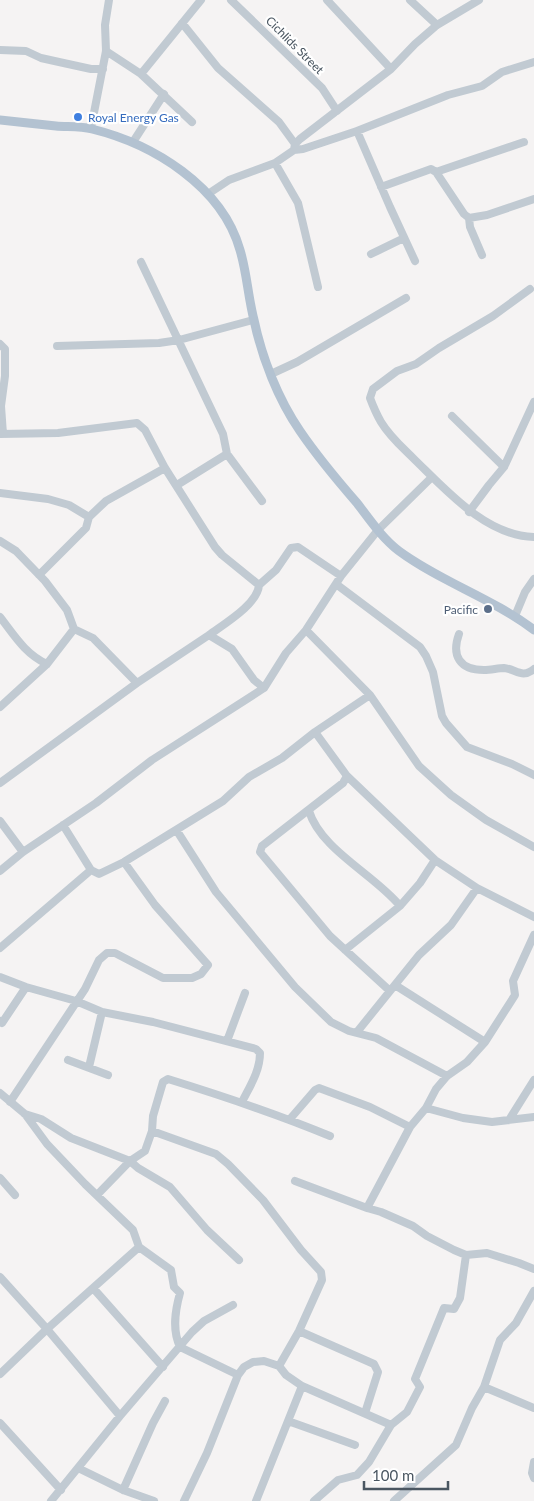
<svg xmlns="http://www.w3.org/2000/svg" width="534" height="1501" viewBox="0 0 534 1501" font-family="Lato,sans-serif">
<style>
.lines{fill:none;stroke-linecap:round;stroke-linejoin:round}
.minor{stroke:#c1cad2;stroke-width:8}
.major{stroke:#b3c2d1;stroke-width:9}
.shop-dot{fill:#3f7fe0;stroke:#fff;stroke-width:2}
.service-dot{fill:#5c6f8a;stroke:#fff;stroke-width:2}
.labels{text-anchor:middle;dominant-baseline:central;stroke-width:4.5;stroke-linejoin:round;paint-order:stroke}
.street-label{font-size:12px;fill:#4a5661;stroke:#fff}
.shop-label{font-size:12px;fill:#366cbe;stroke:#fff;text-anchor:start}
.service-label{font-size:12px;fill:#4e5e75;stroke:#fff;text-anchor:end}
</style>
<rect width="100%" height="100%" fill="#f5f3f3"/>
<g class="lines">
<path class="minor" d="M231 0 322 88 337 111
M327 0 391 69
M410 0 437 25
M182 23 218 68 279 122 295 144
M0 50 26 51 41 58 59 62 91 69H103
M106 51 141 74 192 122
M141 74 201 0
M91 128 106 51 105 25 109 0
M357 131 390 207 415 261
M133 142 164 94
M294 150 295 144 300 139 391 69 415 44 437 25 479 0
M275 163 298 203 318 287
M436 172 524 142
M381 187 431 169 436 172 464 214 469 218 487 215 534 199
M208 194 229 180 275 163 294 150 303 149 357 131 448 95 482 86 502 72 534 62
M469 218 470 227 482 255
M371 254 404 238
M141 262 223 434 227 454 262 501
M530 289 493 316 439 348 416 364 397 371 373 389 370 398C373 406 377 415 381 422 390 437 403 448 414 459 446 490 486 536 534 537
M0 344 5 349V376L1 406 3 434
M57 346 159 343 179 340 253 320
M271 374 297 362 406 298
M452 416 504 467
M0 434 58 433 137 423 145 430 165 468 215 547 222 555 259 585
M177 485 227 454
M0 493 48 499 69 505 89 517
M469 512 489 485 504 467 534 402
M0 541 16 551 45 581 67 610 74 629 93 638 137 683
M39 575 86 528 89 517 106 501 165 468
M336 584 420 647 426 656 433 672 442 716 446 723 467 747 512 764 534 775
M515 616 525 592 534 579
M0 617C14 635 25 654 47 664
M306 630 370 695 419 766 451 795 486 820 534 847
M459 634C451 656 460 670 484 670 491 670 498 668 504 668 516 669 522 679 534 669
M209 635C224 624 258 604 259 585L276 570 291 548 298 547 341 576
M0 707 47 664 74 629
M315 732 347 776 435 860 477 888 534 917
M347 776 343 783 262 846 260 852 330 936 390 991
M0 783 137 683 209 635 232 649 254 680 264 688
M309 811C321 850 375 875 400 906
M0 821 23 852
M177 831 216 892 295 987 331 1022 349 1031 376 1038 447 1076
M91 870 99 874 124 862 223 801 249 777 282 758 315 732 370 695
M0 871 23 852 96 803 152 760 264 688 286 653 306 630 341 576 378 530 431 478
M0 948 91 870 63 825
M345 950 400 906 420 883 435 860
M0 977 26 987 76 1001 102 1012 153 1022 256 1049 260 1053C260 1071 250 1086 242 1102
M395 985 485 1042
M0 1021 2 1023 26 987
M357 1032 419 955 451 925 477 888
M227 1041 245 993
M68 1060 108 1075
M89 1067 102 1012
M0 1093 25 1114 47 1144 85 1184 133 1230 139 1247 171 1270 174 1287 180 1293C175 1311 172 1330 180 1347L238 1375
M10 1102 85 989 99 960 107 953H115L163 978H192L201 974 208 965 155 905 124 862
M426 1108 463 1118 492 1122 534 1117
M25 1114 41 1119 71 1138 130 1161 138 1168 170 1187 207 1230 239 1260
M290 1119 315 1090 319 1088 370 1107 410 1127
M509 1120 534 1080
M152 1131 216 1154 228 1164 263 1200 301 1250 321 1272 322 1280 299 1331 279 1366
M0 1178 15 1195
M295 1181 367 1208 381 1212 413 1226 427 1236 454 1250 466 1255 487 1253 519 1263 534 1269
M97 1195 130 1161 145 1151 152 1131 153 1116 163 1082 168 1079C223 1096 277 1114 330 1136
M367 1208 410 1127 426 1108 436 1089 447 1076 467 1062 485 1042 515 995 513 981 534 935
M0 1277 47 1329 120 1416
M93 1288 163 1367
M299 1331 374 1364 378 1372 365 1413
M0 1374 47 1329 139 1247
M484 1387 534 1408
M288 1421 355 1445
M0 1423 61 1490
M534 1462 532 1473 534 1478
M78 1468 123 1490 154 1501
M123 1490 153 1423 165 1401
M51 1501 120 1416 192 1332 204 1321 233 1305
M184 1501 207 1453 238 1375 244 1367 253 1362 264 1361 279 1366 286 1375 302 1386 391 1425
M256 1501 302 1386
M314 1501 338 1480 357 1475 369 1462 391 1425 407 1412 420 1387 415 1379 444 1308 454 1309 460 1298 466 1255
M394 1501 456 1445 472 1408 484 1387 500 1340 516 1323 534 1291"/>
<path class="major" d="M0 120C19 122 37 124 56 126 67 127 80 126 92 129 153 144 222 186 240 250 247 273 248 297 254 320 262 358 278 399 300 431 317 456 337 480 357 503 370 520 382 538 399 551 441 582 492 598 534 630"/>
</g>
<circle class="shop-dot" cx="78" cy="117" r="5"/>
<circle class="service-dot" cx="488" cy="609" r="5"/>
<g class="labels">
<g class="street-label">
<text transform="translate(295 45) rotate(45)">Cichlids Street</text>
</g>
<g class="shop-label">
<text x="88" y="117">Royal Energy Gas</text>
</g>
<g class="service-label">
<text x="478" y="609">Pacific</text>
</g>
</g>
<path d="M364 1481v8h84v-8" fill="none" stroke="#4a5661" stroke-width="2.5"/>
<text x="372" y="1481" font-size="15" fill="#4a5661" stroke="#ffffff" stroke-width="4" paint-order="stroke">100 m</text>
</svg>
